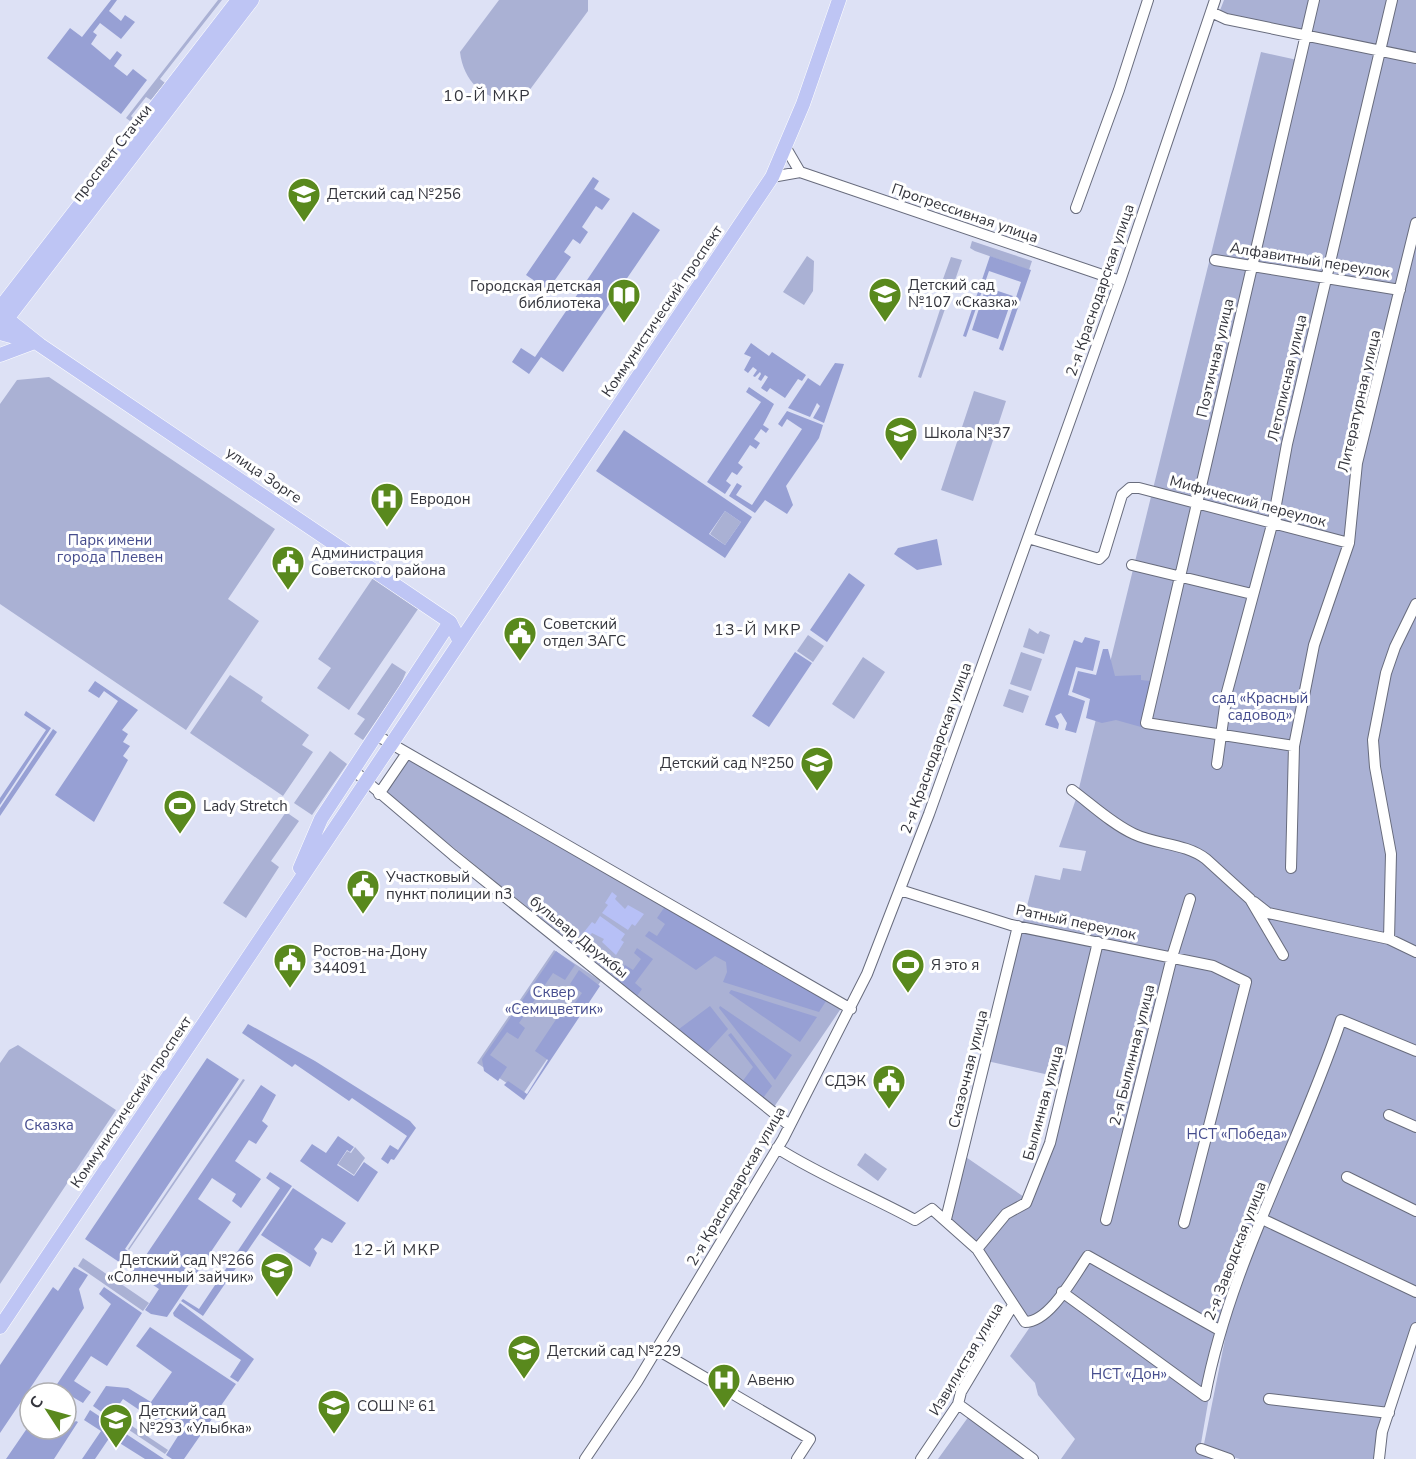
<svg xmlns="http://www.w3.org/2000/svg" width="1416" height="1459" viewBox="0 0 1416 1459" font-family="'Nunito Sans',sans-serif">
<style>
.green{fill:#aab1d4}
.forest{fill:#97a0d4;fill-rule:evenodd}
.water{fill:#b7c0f6}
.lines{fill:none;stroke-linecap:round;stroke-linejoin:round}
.minor-casing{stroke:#686c7d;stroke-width:12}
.major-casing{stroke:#fff;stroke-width:15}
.minor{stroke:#fff;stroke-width:10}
.major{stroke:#bec5f4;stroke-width:14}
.labels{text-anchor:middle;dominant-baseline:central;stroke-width:6;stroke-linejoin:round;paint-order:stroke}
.street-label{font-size:15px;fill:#34353d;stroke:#fff}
.poi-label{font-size:15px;fill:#34353d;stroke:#fff;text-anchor:start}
.park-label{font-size:15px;fill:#464d8e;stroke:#fff}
.neighbourhood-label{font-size:16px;letter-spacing:1.5px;fill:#34353d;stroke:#fff}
</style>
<rect width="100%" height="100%" fill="#dde1f5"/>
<path class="green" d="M218 0H222L160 79 165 83 151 100 146 97 131 116 135 120 130 121 126 118Z
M499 0H588V11L523 99C490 105 464 86 460 52Z
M1224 0H1416V950L1271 911 1203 852 1134 832 1078 792 1261 52 1302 61 1309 33 1219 13Z
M972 241 1032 261 1029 270 975 251 970 248Z
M807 256 814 261 813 291 804 305 783 292Z
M951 257 962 260 921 378 918 377 949 282 943 279Z
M49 377 275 529 228 599 259 621 186 730 0 604V404L17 380Z
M974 391 1006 401 973 501 941 490Z
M725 511 741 522 725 545 710 534Z
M373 578 418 609 349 710 317 688 331 668 318 659Z
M1029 628 1038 634 1040 631 1050 635 1044 654 1023 647Z
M808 635 824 646 813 662 797 651Z
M1021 652 1042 659 1031 691 1010 684Z
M863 657 885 672 854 719 832 704Z
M392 663 406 672 400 686 363 740 354 734 365 719 357 714Z
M230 675 263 697 261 701 309 735 302 745 313 752 283 796 190 733Z
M1009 689 1029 696 1023 713 1003 706Z
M330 751 347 764 312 815 294 803Z
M408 758 842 1007 774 1107 390 796 387 790Z
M1076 799 1134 836 1197 854 1266 914 1388 941 1416 953V1322L1382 1423 1377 1459H1240L1203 1449 1226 1334 1209 1397 1200 1449 1224 1459H1061L1075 1439 1038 1395 1035 1383 1010 1356 1030 1327 973 1252 943 1226 960 1153 1030 1201 1067 1079 987 1061 1035 875 1060 880 1063 868 1081 871 1086 851 1059 847Z
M286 812 299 821 271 861 279 867 246 918 223 903Z
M554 950 601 981 523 1094 477 1063Z
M18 1045 116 1110 0 1284V1063L9 1050Z
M243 1079 245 1080 129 1250 128 1249Z
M355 1147 365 1158 354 1175 338 1164 347 1151 351 1153Z
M865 1153 887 1169 878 1181 857 1165Z
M83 1258 149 1303 143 1311 78 1266Z
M114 1414 168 1450 165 1454 111 1418Z
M969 1416 1029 1459H938Z"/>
<path class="forest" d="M111 0H117L109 11 121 21 125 15 135 22 121 39 100 23 93 32 97 35 91 44 110 60 117 51 122 55 114 66 127 76 133 69 147 80 121 114 47 58 70 28 82 37Z
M593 177 599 181 594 189 610 199 602 210 596 206 582 227 588 232 580 244 573 239 564 252 571 257 548 290 526 275Z
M633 212 660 230 563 372 541 357 529 374 512 362 521 348 535 357Z
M990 256 1031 270 1003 351 999 349 1021 282 989 271 966 337 963 336Z
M986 287 1013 296 998 339 972 330Z
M751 343 769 356 772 352 806 375 802 381 798 379 785 398 770 388 767 392 761 388 768 377 765 375 761 381 758 379 761 374 760 372 755 377 753 376 757 370 753 367 748 373 744 370 751 357 744 354Z
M835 363 844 364 824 423 813 418 820 406 817 403 810 417 788 408 808 378 820 386Z
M749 387 774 404 763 425 769 429 766 433 761 429 754 439 760 443 756 449 750 445 738 463 743 467 737 475 732 472 726 481 731 485 725 494 707 482 761 402 746 392Z
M787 411 823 425 819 438 786 486 793 505 787 514 765 500 755 513 729 496 737 483 742 486 736 495 752 505 802 429 787 419 782 427 778 424Z
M624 430 752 517 725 558 596 471ZM725 511 741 522 725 545 709 534Z
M937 539 942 565 917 570 894 554 898 548Z
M849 573 865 585 827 642 810 630Z
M1085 637 1100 641 1093 671 1076 667 1068 695 1085 701 1076 733 1065 730 1067 723 1061 713 1055 716 1059 724 1058 729 1045 725 1074 640 1082 643Z
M1103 649H1108L1115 676 1141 675V680L1150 681 1141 727 1116 720 1102 723 1086 718 1090 699 1072 692 1078 671 1096 675Z
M795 652 812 663 769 727 752 716Z
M95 681 138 710 122 730 128 734 123 742 130 746 123 756 128 760 94 822 55 795 118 701 104 691 99 698 88 691Z
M26 711 51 728 0 805V798L46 730 24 715Z
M53 729 57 732 0 816V808Z
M666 905 828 998 819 1012 723 982 727 972 726 962 715 956 696 970 645 936 649 931 657 936 665 924 657 918Z
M637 948 653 959 635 983 642 989 637 996 615 978 625 965 633 970 641 959 634 953Z
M556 951 575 965 565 980 553 973 519 1023 525 1028 518 1039 507 1032 490 1055 507 1067 498 1081 484 1071 482 1059Z
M579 970 600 986 524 1100 504 1085 508 1081 527 1094 548 1060 535 1051 559 1015 564 1018 582 993 570 984Z
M731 990 817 1017 800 1042 729 993Z
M710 1006 728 1029 707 1052 679 1029Z
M720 1006 792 1055 775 1080 719 1008Z
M248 1024 315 1061 410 1121 416 1128 394 1160 391 1159 388 1164 381 1159 390 1145 398 1150 407 1136 352 1098 349 1101 295 1064 292 1067 242 1033Z
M731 1033 772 1086 763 1098 742 1082 753 1067 728 1035Z
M207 1058 239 1079 125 1249 142 1261 261 1085 276 1095 262 1121 268 1126 256 1144 249 1140 235 1161 261 1179 241 1208 232 1201 236 1194 212 1178 198 1199 231 1222 167 1317 151 1314 145 1310 159 1289 85 1239Z
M338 1136 354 1147 350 1152 347 1150 337 1165 354 1176 364 1162 378 1172 358 1202 300 1161 312 1144 326 1153Z
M270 1172 292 1186 203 1316 181 1301 183 1299 199 1309 280 1188 266 1178Z
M293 1188 346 1223 332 1243 322 1238 314 1249 317 1253 310 1267 261 1235Z
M74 1267 88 1275 79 1289 84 1308 0 1433V1365L53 1287 58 1291Z
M104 1287 142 1313 107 1366 91 1356 74 1381 91 1392 83 1403 71 1396 66 1404 77 1412 70 1414 66 1412V1393H51L111 1304 99 1294Z
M180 1303 254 1359 238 1382 230 1377 241 1360 174 1316 173 1313Z
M150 1327 236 1384 184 1459H172L166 1455 178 1436 123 1399 110 1418 93 1406 106 1386 128 1388 151 1402 172 1372 136 1346Z
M90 1410 164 1459H145L110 1437 95 1459H82L101 1431 84 1420Z
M76 1421 78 1422 54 1459H6L30 1424V1429L62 1431Z"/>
<path class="water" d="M612 892 617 896 615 899 625 909 628 905 644 914 635 926 632 924 628 930 602 913 608 905 605 903Z
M600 916 625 934 621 940 624 942 616 955 602 942 604 939 592 933 589 936 584 932 592 922 595 924Z"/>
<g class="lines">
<g class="minor-casing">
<path id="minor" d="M1211 12 1226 19 1416 58
M786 148 800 172
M772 177 800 172 1120 281
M1076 208 1119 90 1148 0
M1215 260 1400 290
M1028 538 1099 559 1104 554 1122 495 1130 488H1139L1349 543
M1132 565 1252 594
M376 735 851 1009
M1294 746 1146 723 1314 0
M1217 764 1227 692 1273 521 1287 444 1392 0
M353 770 453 855 789 1125
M1072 790C1091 804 1112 824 1134 834 1157 845 1185 843 1206 859L1250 899 1283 955
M379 794 407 753
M1291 868 1294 746 1314 645 1349 543 1357 463 1416 223
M900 890 1011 925 1213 966 1246 982 1184 1223
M1254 902 1268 913 1389 939 1416 952
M1389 939 1391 854 1375 767 1373 740 1386 673 1395 647 1416 604
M1389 1115 1416 1127
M777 1148C821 1176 869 1195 915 1220L932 1209 977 1249 1025 1322C1050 1322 1074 1276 1088 1256L1221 1331
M1347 1177 1416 1211
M1260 1218 1416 1292
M946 1219 1018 926
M1106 1220 1172 957 1190 899
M977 1249 1006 1214 1026 1203 1050 1143 1098 942
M1062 1292 1205 1396C1230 1264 1299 1146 1341 1020L1416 1051
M656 1349 810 1439 797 1459
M1269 1399 1389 1413
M958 1404 1033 1459
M1201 1449 1229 1459
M585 1459 637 1382 783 1139 867 974 929 814 1120 281 1215 0
M921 1459 958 1404 961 1392 1013 1305
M1379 1459 1382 1432 1416 1328"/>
</g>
<g class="major-casing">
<path id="major" d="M0 308 238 0
M0 313 40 345 450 622 459 640
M0 328 252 0
M0 333 33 342
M0 355 32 343
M300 868 321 819 450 622
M0 1327 772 177 803 104 839 0"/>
</g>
<use href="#minor" class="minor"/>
<use href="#major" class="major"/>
</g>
<defs>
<g id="school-pin" transform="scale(1.725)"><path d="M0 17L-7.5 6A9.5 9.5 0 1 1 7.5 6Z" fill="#59891d" stroke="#fff"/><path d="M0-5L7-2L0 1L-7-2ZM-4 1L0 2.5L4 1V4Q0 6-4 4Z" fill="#fff"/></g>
<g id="library-pin" transform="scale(1.725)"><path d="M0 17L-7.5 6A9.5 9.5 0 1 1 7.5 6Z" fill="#59891d" stroke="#fff"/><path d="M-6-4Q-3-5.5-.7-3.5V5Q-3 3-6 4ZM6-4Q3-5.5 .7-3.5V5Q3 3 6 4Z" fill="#fff"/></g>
<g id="hospital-pin" transform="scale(1.725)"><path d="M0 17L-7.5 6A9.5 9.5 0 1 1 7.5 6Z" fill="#59891d" stroke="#fff"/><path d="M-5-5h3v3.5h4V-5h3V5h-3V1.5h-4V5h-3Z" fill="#fff"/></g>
<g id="civic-pin" transform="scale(1.725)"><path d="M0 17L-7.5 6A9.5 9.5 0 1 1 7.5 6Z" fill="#59891d" stroke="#fff"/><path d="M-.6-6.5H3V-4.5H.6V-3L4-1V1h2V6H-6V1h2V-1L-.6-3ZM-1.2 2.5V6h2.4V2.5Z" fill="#fff"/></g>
<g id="stadium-pin" transform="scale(1.725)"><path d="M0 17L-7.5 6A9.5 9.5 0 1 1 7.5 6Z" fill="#59891d" stroke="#fff"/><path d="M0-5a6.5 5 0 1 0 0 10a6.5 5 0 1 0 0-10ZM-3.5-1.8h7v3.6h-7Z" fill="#fff"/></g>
</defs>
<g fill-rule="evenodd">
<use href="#school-pin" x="304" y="194"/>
<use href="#school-pin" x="885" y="294"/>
<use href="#library-pin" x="624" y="295"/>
<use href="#school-pin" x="901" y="433"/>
<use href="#hospital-pin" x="387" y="499"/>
<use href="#civic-pin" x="288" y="562"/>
<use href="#civic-pin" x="520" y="633"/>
<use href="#school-pin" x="817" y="763"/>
<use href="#stadium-pin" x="180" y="806"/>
<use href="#civic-pin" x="363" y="886"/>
<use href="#civic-pin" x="290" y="960"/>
<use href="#stadium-pin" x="908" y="965"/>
<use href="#civic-pin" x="889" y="1081"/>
<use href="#school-pin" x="277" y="1269"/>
<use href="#school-pin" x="524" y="1351"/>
<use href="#hospital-pin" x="724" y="1380"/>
<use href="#school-pin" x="334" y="1406"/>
<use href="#school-pin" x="116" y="1420"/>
</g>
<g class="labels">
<g class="street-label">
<text transform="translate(112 153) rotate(-52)">проспект Стачки</text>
<text transform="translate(965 213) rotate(19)">Прогрессивная улица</text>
<text transform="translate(1310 260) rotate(9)">Алфавитный переулок</text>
<text transform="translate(1100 290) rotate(-71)">2-я Краснодарская улица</text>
<text transform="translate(662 311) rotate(-56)">Коммунистический проспект</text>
<text transform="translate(1215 358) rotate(-77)">Поэтичная улица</text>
<text transform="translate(1287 378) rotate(-77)">Летописная улица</text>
<text transform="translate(1359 401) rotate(-77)">Литературная улица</text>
<text transform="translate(264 475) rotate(34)">улица Зорге</text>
<text transform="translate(1248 501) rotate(15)">Мифический переулок</text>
<text transform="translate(936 748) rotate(-70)">2-я Краснодарская улица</text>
<text transform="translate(1076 922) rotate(12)">Ратный переулок</text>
<text transform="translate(579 937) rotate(39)">бульвар Дружбы</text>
<text transform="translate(1132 1055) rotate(-76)">2-я Былинная улица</text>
<text transform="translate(968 1069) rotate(-76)">Сказочная улица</text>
<text transform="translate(131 1102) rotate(-56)">Коммунистический проспект</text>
<text transform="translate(1043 1103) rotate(-75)">Былинная улица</text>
<text transform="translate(736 1186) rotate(-60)">2-я Краснодарская улица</text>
<text transform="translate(1235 1251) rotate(-69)">2-я Заводская улица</text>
<text transform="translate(966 1359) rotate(-59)">Извилистая улица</text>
</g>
<g class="poi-label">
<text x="327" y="194">Детский сад №256</text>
<text x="908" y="285">Детский сад<tspan x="908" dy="17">№107 «Сказка»</tspan></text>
<text x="601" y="286" text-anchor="end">Городская детская<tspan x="601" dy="17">библиотека</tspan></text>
<text x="924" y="433">Школа №37</text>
<text x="410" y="499">Евродон</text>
<text x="311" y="553">Администрация<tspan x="311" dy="17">Советского района</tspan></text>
<text x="543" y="624">Советский<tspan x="543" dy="17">отдел ЗАГС</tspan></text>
<text x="794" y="763" text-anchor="end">Детский сад №250</text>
<text x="203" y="806">Lady Stretch</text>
<text x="386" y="877">Участковый<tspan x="386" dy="17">пункт полиции n3</tspan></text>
<text x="313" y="951">Ростов-на-Дону<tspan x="313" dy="17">344091</tspan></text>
<text x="931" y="965">Я это я</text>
<text x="866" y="1081" text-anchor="end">СДЭК</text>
<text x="254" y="1260" text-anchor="end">Детский сад №266<tspan x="254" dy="17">«Солнечный зайчик»</tspan></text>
<text x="547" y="1351">Детский сад №229</text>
<text x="747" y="1380">Авеню</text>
<text x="357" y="1406">СОШ № 61</text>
<text x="139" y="1411">Детский сад<tspan x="139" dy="17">№293 «Улыбка»</tspan></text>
</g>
<g class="park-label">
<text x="110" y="540">Парк имени<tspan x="110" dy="17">города Плевен</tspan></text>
<text x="1260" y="698">сад «Красный<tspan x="1260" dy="17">садовод»</tspan></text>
<text x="554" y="992">Сквер<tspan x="554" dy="17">«Семицветик»</tspan></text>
<text x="49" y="1125">Сказка</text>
<text x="1237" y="1134">НСТ «Победа»</text>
<text x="1129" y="1374">НСТ «Дон»</text>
</g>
<g class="neighbourhood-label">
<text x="487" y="96">10-Й МКР</text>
<text x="758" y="630">13-Й МКР</text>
<text x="397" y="1250">12-Й МКР</text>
</g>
</g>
<g transform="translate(48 1411) rotate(306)"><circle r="28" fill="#ffffff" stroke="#aeaeb1" stroke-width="1.5"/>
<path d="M0-4.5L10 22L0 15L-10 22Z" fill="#59891d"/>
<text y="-9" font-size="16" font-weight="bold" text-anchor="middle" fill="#34353d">С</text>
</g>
</svg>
